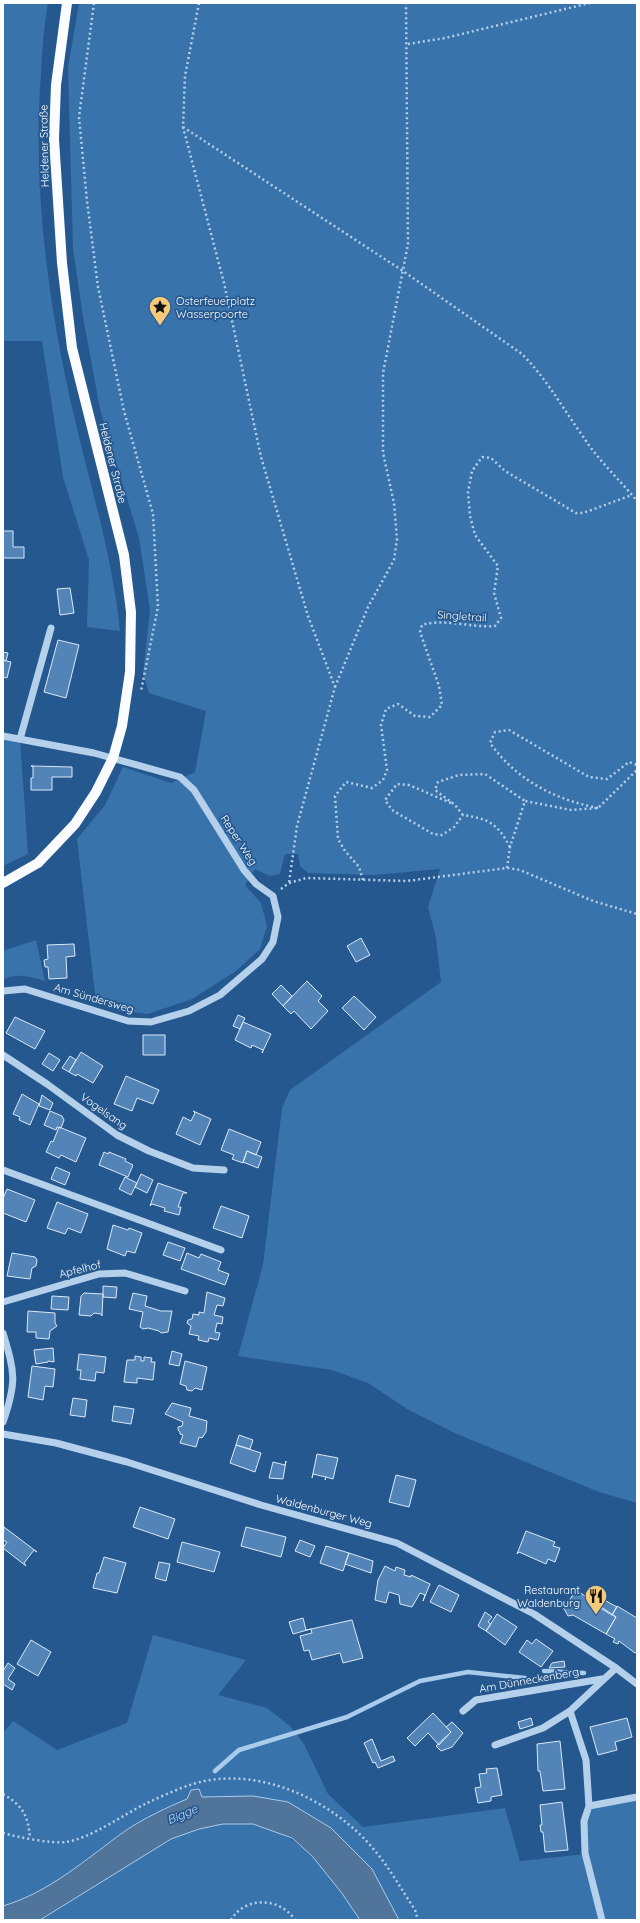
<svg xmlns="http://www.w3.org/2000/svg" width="640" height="1923" viewBox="0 0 640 1923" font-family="Quicksand,sans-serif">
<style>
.green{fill:#3973ab}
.water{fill:#51749a;stroke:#aaccec}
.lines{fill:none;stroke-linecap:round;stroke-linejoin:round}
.stream{stroke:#aaccec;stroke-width:4.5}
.building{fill:#5284b7;stroke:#dae9f8}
.path{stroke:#b5d0eb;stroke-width:2.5;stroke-dasharray:2 3;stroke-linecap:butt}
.minor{stroke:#b5d0eb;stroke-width:7}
.major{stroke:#fafcff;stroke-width:10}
.labels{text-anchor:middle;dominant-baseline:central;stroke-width:3.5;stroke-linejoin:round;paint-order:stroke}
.street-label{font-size:11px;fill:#fff;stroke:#25588e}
.poi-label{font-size:11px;fill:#fff;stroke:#25588e;text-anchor:start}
.water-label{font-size:12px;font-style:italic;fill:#c1daf2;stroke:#25588e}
</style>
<rect width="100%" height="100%" fill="#25588e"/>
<path class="green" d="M3 3H48C44 26 42 49 41 73 33 180 46 289 69 394 86 473 112 550 120 631L87 627 89 560 63 477 42 341H3Z
M79 3H637V1503L599 1492 457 1434 407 1409 368 1383 332 1370 238 1356 263 1265 282 1108 290 1090 441 982 436 938 428 907 440 869 374 875 308 873 300 866 298 854H285L280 874 270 876 255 869 245 885 261 903 267 926 260 949 236 971 192 999 148 1014 119 1011 96 1002 77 839 105 805 123 767 171 783 195 772 206 711 149 693 143 674 150 610 139 538 100 409 83 317 73 248 68 68Z
M3 736 20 739 28 854 3 866Z
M36 940 45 981C32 977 15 972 3 980V951Z
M153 1635 246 1660 218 1695 267 1708 290 1726 304 1744 328 1794 363 1827 505 1808 520 1861 586 1854 585 1822 591 1806 637 1799V1920H399L288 1802 253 1796 202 1797 191 1790 187 1799C166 1808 144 1818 125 1831 86 1859 50 1892 3 1906V1733L13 1721 57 1750 127 1723Z
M223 1824C233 1824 244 1823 254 1824 304 1833 333 1881 360 1920H40L171 1839 199 1829Z"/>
<path class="water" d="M199 1789 202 1797 253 1796 288 1802 331 1828 372 1869 399 1920H360L341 1892 312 1856 292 1838 253 1824H223L199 1829 171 1839 40 1920H3V1906C50 1892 86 1859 125 1831 144 1818 166 1808 187 1799L191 1790Z"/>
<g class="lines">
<path class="stream" d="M544 1671 584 1673
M215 1771 239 1750 347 1717 420 1681 468 1672 525 1678"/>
</g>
<path class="building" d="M3 531H13V547H24V558H3Z
M70 588 74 613 60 615 57 589Z
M58 640 79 645 66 698 44 692Z
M3 652 8 653 6 661 3 660Z
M3 660 11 662 7 678 3 677Z
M31 766 72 767V777H52V790H31V778H33V766Z
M361 938 370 955 356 962 347 946Z
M74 944 75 956 66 957 67 978 49 979 48 967H45L44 960 48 959 47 945Z
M307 981 322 996 318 1001 328 1011 311 1029 294 1011 291 1014 283 1006Z
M281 985 292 996 283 1006 272 994Z
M354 996 376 1017 364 1030 342 1008Z
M238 1015 245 1018 240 1029 233 1026Z
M15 1017 45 1031 35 1049 6 1033Z
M243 1022 271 1034 262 1053 263 1050 252 1045 251 1048 235 1040Z
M143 1035H165V1055H143Z
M81 1052 103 1066 93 1083 77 1074 76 1076 69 1072Z
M49 1053 60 1060 53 1071 42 1064Z
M70 1056 76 1060 69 1072 62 1068Z
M126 1076 159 1090 153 1104 137 1098 132 1111 114 1104Z
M22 1094 39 1104 30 1125 19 1120 20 1117 13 1114Z
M42 1095 53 1103 50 1110 39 1106Z
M50 1111 62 1116 64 1120 61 1128 57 1127 56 1130 44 1125Z
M193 1111 211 1119 200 1145 176 1134 183 1117 191 1121 195 1113Z
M59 1127 86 1138 76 1162 61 1155 59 1158 46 1152 51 1141 53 1142Z
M229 1129 261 1142 256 1155 247 1151 243 1163 232 1159 234 1155 221 1150Z
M247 1151 262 1157 258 1168 243 1162Z
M104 1152 108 1154 109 1152 126 1159 125 1161 133 1165 128 1177 99 1165Z
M56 1167 70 1173 65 1185 51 1179Z
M141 1174 153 1180 147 1193 135 1187Z
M125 1177 137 1183 131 1195 119 1189Z
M158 1183 187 1193H183L178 1207H181L179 1215 164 1211 165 1208 152 1204 150 1206Z
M7 1189 35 1200 26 1222 3 1213V1198Z
M57 1202 88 1214 81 1233 68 1228 65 1234 47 1228Z
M221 1206 249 1216 242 1238 213 1228Z
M113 1225 128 1230 129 1228 142 1233 135 1253 127 1251 125 1256 107 1249Z
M168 1242 185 1248 180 1261 163 1255Z
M12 1253 35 1257 37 1260 36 1266 32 1268 30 1279 7 1276Z
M187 1253 199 1258 201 1254 221 1262 218 1270 229 1274 225 1285 181 1269Z
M103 1286 117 1287 116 1298 103 1297Z
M207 1292 225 1298 223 1306 217 1305 214 1315 223 1317 222 1324 217 1323 215 1332 220 1333 218 1340 209 1338 208 1342 198 1340 199 1336 189 1334 191 1326 187 1323 188 1320 192 1319 193 1314 199 1315V1312L204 1313Z
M84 1293 103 1294 102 1316 101 1314 94 1313 91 1316 79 1315 81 1296Z
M133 1293 147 1296 145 1306 161 1311H172L168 1332 161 1333 159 1331 148 1328 143 1329 140 1327 143 1312 129 1309Z
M52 1296 69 1297 68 1310 51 1309Z
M28 1311 55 1313V1323L57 1326 50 1331 49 1339 36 1338V1332H27Z
M53 1348 54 1362 48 1361V1362L36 1364 34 1350Z
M172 1351 182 1354 179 1366 169 1364Z
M79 1354 106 1357 104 1373 96 1372 95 1381 80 1379 81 1370H77Z
M135 1356 141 1357V1361H144V1357L152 1358 151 1362H155L153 1380 137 1378V1383L124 1382 127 1360H135Z
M185 1361 207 1367 202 1390 195 1388 192 1391 187 1390 186 1386 180 1384Z
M32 1366 55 1369 53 1387 45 1386 43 1400 28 1397Z
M73 1398 87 1400 85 1417 70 1415Z
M172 1403 191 1408 189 1416 207 1421 206 1432 202 1438 199 1437 196 1447 180 1443 183 1435 180 1434V1432L178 1430V1427L182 1426 183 1422 165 1414Z
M114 1406 134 1409 131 1424 112 1421Z
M239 1435 253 1440 250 1449 236 1445Z
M236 1445 261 1453 255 1472 230 1463Z
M317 1454 338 1458 333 1479 326 1477 325 1480 326 1477 313 1474 312 1478Z
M286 1461 283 1479 269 1478 273 1462 285 1465Z
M396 1475 416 1480 409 1507 389 1502Z
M140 1507 175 1519 168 1539 133 1527Z
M4 1527 37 1552 34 1550 24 1563 26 1566 3 1548 7 1542 3 1540Z
M246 1527 286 1537 281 1557 241 1546Z
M526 1531 555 1542 553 1546 560 1548 555 1562 548 1559 546 1564 519 1552 517 1554Z
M300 1540 315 1546 310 1557 295 1551Z
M182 1542 220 1552 214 1572 177 1562Z
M326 1546 349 1553 343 1571 320 1563Z
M349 1553 373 1561 371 1573 345 1564Z
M104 1557 126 1563 117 1593 93 1588 97 1573H99Z
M159 1562 170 1564 166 1581 155 1578Z
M385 1566 395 1571 396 1567 405 1570 404 1575 411 1577V1575L430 1584 423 1601 425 1595 420 1593 412 1607 400 1604 399 1595 389 1592 386 1603 375 1600 378 1580Z
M439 1585 459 1595 451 1612 430 1602Z
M576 1590 616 1617 606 1634 573 1615 568 1616 562 1605 564 1602 569 1601Z
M599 1597 617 1607 612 1615 595 1605Z
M617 1606 637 1618V1652L635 1653 619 1641 618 1644 613 1642 615 1639 606 1634 616 1617 612 1615Z
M485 1612 492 1617 488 1622 491 1624 486 1631 478 1626Z
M497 1614 517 1627 505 1645 486 1631Z
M303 1618 306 1630 311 1629 293 1634 289 1622Z
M352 1620 363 1658 343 1663 340 1653 312 1660 309 1650 304 1651 300 1636 312 1633 311 1629Z
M536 1639 553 1651 541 1667 519 1652 527 1640 532 1644Z
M31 1640 51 1652 38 1676 17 1664Z
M564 1661 565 1667 549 1668 552 1663Z
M8 1663 15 1668 8 1679 15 1684 12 1690 3 1684V1671Z
M433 1713 451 1732 439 1745 428 1733 415 1746 407 1738Z
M531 1718 533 1725 520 1729 518 1722Z
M627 1718 632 1737 615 1742 617 1750 598 1755 590 1727Z
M452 1722 463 1733 452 1747 441 1751 436 1746 451 1732 446 1727Z
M372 1739 381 1761 393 1756 395 1761 378 1768 375 1762 373 1763 364 1743Z
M560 1741 565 1789 543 1791 540 1771H538L537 1744Z
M497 1768 502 1795 491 1797V1801L478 1803 475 1788 481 1787 479 1774 487 1773 486 1769Z
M562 1802 568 1850 545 1852 543 1832H541L540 1825H542L540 1805Z"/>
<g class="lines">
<path class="path" d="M94 3 79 117 87 201 98 287 124 411 153 514 158 607 141 691
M199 3 185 76 183 127 224 283 261 457 308 616 335 687 297 826 289 883
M408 44 445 38 590 3
M183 127 403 271 522 354C546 378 562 407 582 435 597 459 619 479 637 501
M335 687 368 607 394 560 397 539 394 503 383 453V373L408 244 406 3
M451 803 409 785 397 784 385 800 392 810 433 834 442 835 454 827 463 815
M598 808C553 799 517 780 490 743L495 732 509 730 589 777 607 779 629 762 637 765
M510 847C497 823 489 819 463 815L455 805 435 790 438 782 459 775 485 774 525 801
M507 868 510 847 525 801 571 810 598 808 637 770
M363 880 359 867 345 851 338 839 335 796 346 782 372 788 383 780 387 770 381 725 386 709 398 704 415 716 430 717 442 705 439 686 420 632 422 625C444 618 471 628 495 626L501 618 494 593 498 566 475 535 470 516 468 492 472 471 482 457 491 458 505 471 576 513H583L632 495
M281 889 289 883 306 878 407 881 507 868 520 870 593 901 637 914
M3 1794C23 1806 28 1815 30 1838
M3 1833C17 1837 52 1844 66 1842 89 1839 123 1815 145 1804 160 1797 177 1789 193 1784 258 1764 335 1801 376 1852 390 1869 402 1890 415 1910L418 1920
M231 1920C245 1896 280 1897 295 1920"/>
<path class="minor" d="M3 736 94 753 180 777 194 790 244 870 256 884 273 896 278 917 273 942 262 959 220 995 189 1011 151 1022 128 1021 25 989 3 991
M20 739 51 628
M3 1055 47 1084 117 1135 149 1151 193 1168 224 1170
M3 1170 221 1250
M3 1302 99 1274 125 1273 185 1291
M3 1333C15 1373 17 1382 3 1422
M3 1434 56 1443 127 1462 261 1505 397 1543 534 1614 616 1668 637 1684
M463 1711 476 1700 602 1679
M570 1711 586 1760 589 1806 584 1821 585 1853 602 1920
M495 1745 543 1728 570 1711 616 1668
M589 1806 637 1797"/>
<path class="major" d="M3 883 38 863 75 824 96 792 113 758 122 726 130 672 131 612 124 555 72 348 62 263 54 139 56 85 67 3"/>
</g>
<defs>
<g id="sight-pin" transform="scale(1.15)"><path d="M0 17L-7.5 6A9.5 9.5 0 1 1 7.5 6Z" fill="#f5cb7a" stroke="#25588e"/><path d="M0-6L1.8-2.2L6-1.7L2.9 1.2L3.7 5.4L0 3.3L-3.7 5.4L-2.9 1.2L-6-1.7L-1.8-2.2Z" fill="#111"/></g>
<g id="restaurant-pin" transform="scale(1.15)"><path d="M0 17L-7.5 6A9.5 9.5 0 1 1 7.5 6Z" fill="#f5cb7a" stroke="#25588e"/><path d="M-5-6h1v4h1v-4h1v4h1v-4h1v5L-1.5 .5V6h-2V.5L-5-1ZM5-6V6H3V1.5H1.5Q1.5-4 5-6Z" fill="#111"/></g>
</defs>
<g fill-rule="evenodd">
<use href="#sight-pin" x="160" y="307"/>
<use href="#restaurant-pin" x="596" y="1596"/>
</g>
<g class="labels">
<g class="street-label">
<text transform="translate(44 146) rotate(-91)">Heldener Straße</text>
<text transform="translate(113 463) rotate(76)">Heldener Straße</text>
<text transform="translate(462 616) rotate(4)">Singletrail</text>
<text transform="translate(239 840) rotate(57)">Reper Weg</text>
<text transform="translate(94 998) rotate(16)">Am Sündersweg</text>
<text transform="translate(104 1111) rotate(35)">Vogelsang</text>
<text transform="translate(80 1269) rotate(-14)">Apfelhof</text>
<text transform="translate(324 1511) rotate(15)">Waldenburger Weg</text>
<text transform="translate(529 1680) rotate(-10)">Am Dünneckenberg</text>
</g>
<g class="poi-label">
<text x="176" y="301">Osterfeuerplatz<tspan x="176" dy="13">Wasserpoorte</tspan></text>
<text x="580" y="1590" text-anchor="end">Restaurant<tspan x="580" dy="13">Waldenburg</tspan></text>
</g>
<g class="water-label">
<text transform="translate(182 1814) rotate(-24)">Bigge</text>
</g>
</g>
<rect width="640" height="1923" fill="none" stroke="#ffffff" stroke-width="8"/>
</svg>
